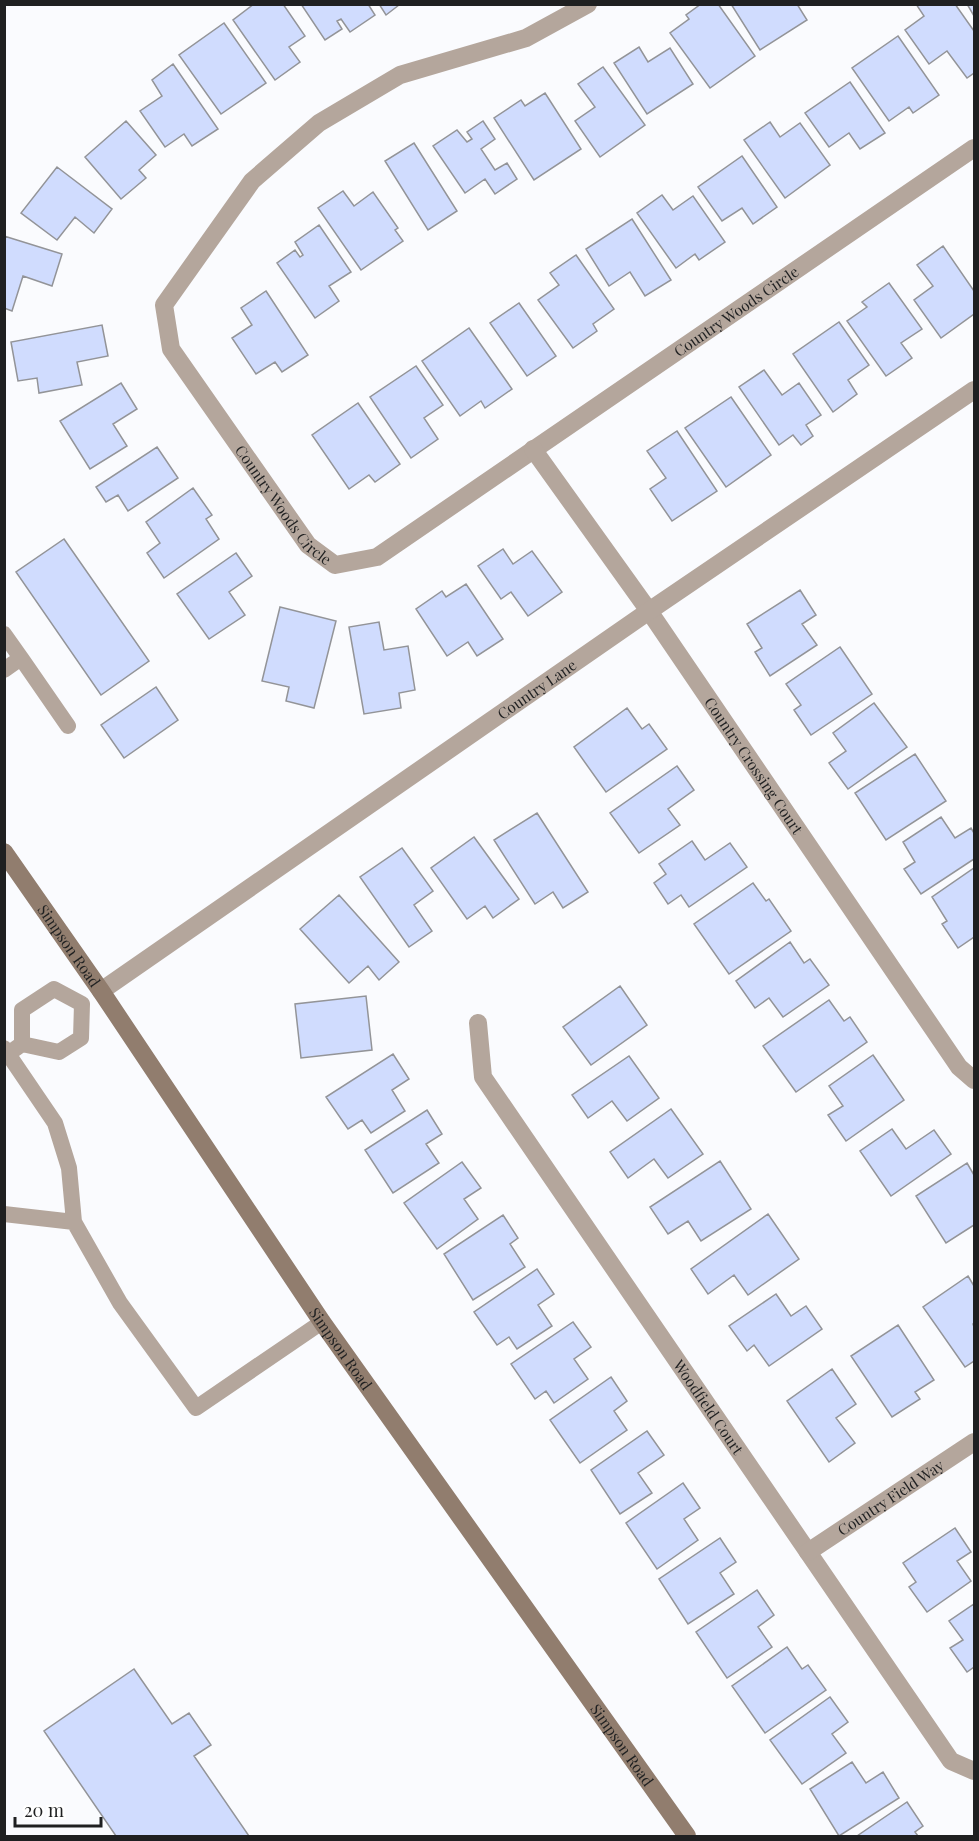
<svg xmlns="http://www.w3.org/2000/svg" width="979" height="1841" viewBox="0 0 979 1841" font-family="'Playfair Display',serif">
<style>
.building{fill:#d0dcfe;stroke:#939498;stroke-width:1.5}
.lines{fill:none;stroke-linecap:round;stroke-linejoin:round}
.lane{stroke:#b4a69c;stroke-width:16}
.street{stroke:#b4a69c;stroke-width:18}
.secondary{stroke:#917d6e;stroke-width:18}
.labels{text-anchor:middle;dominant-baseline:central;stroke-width:5;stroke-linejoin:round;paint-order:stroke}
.street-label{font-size:15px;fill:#1f2021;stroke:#fff}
</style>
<rect width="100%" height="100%" fill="#fafbfe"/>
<path class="building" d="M254 4H283L305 36 289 47 300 62 275 80 233 20Z
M301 4H368L375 15 350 32 341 19 337 21 342 29 325 40Z
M379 4H398L399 5 386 15Z
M701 4H718L755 56 710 88 670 33 689 19 686 15Z
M731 4H797L807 20 760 50Z
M916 4H955L974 31V73L967 78 947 51 929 64 905 30 924 16Z
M967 4H974V16Z
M224 23 266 83 221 114 179 55Z
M898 36 939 95 913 113 909 107 889 121 852 68Z
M639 47 648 62 670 48 693 84 647 114 614 63Z
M173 64 218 129 192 146 184 134 165 147 140 111 162 96 152 80Z
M603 67 645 125 600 157 575 121 595 107 578 84Z
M850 82 885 133 860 149 849 133 829 147 805 113Z
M545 93 581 149 534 180 494 118 521 100 525 106Z
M126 121 156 155 139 170 146 178 121 199 85 157Z
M483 121 495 139 481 149 495 170 507 163 517 179 495 194 485 179 465 193 433 146 457 130 467 142 472 139 467 132Z
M770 122 780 137 800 123 830 165 785 198 744 140Z
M414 143 457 211 428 230 385 161Z
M742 156 777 207 753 224 742 208 722 221 698 187Z
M57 167 112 209 94 233 75 217 57 240 21 213Z
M343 191 354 206 373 192 398 228 395 230 403 241 361 270 318 208Z
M662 195 673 210 693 196 725 242 699 260 695 254 676 268 637 213Z
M632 219 671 280 645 296 630 272 609 286 586 249Z
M319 225 351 272 329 286 339 301 315 318 277 263 295 250 300 257 303 255 295 242Z
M4 236 62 254 52 286 23 276 12 311 4 308Z
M943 246 974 291V314L941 338 914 300 933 286 917 265Z
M576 255 614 309 593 324 597 331 573 348 538 300 559 285 550 273Z
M889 283 922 329 901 343 912 358 886 376 847 321 867 307 862 302Z
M266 291 308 355 282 372 275 362 256 374 232 338 252 325 241 308Z
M519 303 556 356 527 376 490 323Z
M839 322 869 365 848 380 857 394 833 412 793 354Z
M102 325 108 356 77 362 82 385 39 393 37 378 18 381 11 342Z
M469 328 512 389 485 408 481 401 460 416 422 361Z
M416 366 443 405 424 418 438 439 411 458 370 397Z
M764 370 782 395 799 383 821 415 806 425 813 436 801 445 793 435 779 445 739 387Z
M121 383 137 409 113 424 127 446 90 469 60 421Z
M731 397 771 455 726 487 685 428Z
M358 403 400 464 375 482 369 475 349 489 312 435Z
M677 431 717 491 672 521 650 489 666 478 647 451Z
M157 447 178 478 128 511 118 495 106 502 96 487Z
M193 488 212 515 206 519 219 539 164 578 147 553 160 543 146 522Z
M64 539 149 661 101 695 16 572Z
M503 549 513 564 532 551 562 592 528 616 511 592 501 599 478 566Z
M236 553 252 576 229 592 245 615 209 639 177 594Z
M466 584 503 639 477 656 468 642 447 656 416 609 442 591 446 597Z
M800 590 816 615 802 624 817 645 770 676 755 652 762 648 747 624Z
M280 607 336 621 314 708 286 701 289 687 262 681Z
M379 622 384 650 408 646 415 690 399 693 401 708 364 714 349 627Z
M840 647 872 694 811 735 794 710 801 705 786 684Z
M156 687 178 720 124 758 101 725Z
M874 703 907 747 848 789 829 763 846 751 833 733Z
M627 708 642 729 649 724 667 749 606 792 574 747Z
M915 754 946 801 886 840 855 793Z
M677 766 694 790 668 809 680 825 639 853 610 813Z
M537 813 588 892 563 908 553 892 535 904 494 840Z
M941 817 955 838 971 828 974 833V859L921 894 904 869 915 862 903 842Z
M474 837 519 899 493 918 485 906 467 919 431 868Z
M692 841 705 860 730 843 747 867 689 907 681 895 668 904 654 883 666 874 659 864Z
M402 848 433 891 414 905 432 931 409 947 360 877Z
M974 868V937L958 948 942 924 947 921 932 897Z
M753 883 766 901 769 899 791 931 729 974 694 924Z
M339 895 399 962 379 980 368 966 349 983 300 929Z
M790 942 804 963 810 959 829 985 783 1017 769 998 755 1008 736 981Z
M620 986 647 1025 591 1065 563 1027Z
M366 996 372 1050 301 1058 295 1004Z
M829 1000 844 1021 850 1017 867 1042 796 1092 763 1046Z
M393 1054 409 1079 392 1090 405 1111 371 1133 362 1120 348 1129 326 1097Z
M873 1055 904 1100 846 1141 828 1115 843 1106 829 1086Z
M629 1056 659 1098 627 1121 612 1101 588 1118 572 1095Z
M671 1109 703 1154 668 1178 654 1159 628 1178 610 1152Z
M427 1110 442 1134 426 1144 439 1163 393 1193 365 1150Z
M892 1129 906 1149 934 1130 951 1154 891 1196 860 1151Z
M720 1161 751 1209 701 1241 688 1221 668 1234 650 1207Z
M462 1162 481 1188 464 1199 478 1219 437 1249 404 1203Z
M967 1163 974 1175V1225L946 1243 916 1196Z
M768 1214 799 1259 748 1295 734 1275 708 1294 691 1269Z
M503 1215 518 1238 510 1244 525 1267 473 1300 444 1254Z
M537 1269 554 1294 538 1305 552 1326 517 1349 509 1337 497 1345 474 1312Z
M968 1276 974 1286V1323L973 1324 974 1327V1361L965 1367 923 1307Z
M776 1294 791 1316 806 1306 822 1329 769 1366 754 1345 747 1351 729 1326Z
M573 1322 591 1347 574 1359 588 1379 554 1403 546 1391 535 1399 511 1364Z
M898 1325 934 1380 915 1392 920 1399 892 1417 851 1356Z
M832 1369 856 1404 836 1418 855 1443 829 1462 787 1401Z
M611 1377 627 1401 614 1411 627 1430 580 1463 550 1420Z
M647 1431 664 1455 638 1473 652 1493 620 1514 591 1470Z
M683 1483 700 1508 684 1519 698 1540 657 1569 626 1523Z
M955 1528 971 1552 957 1561 971 1581 927 1612 909 1587 916 1582 903 1563Z
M720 1538 736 1562 720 1573 734 1594 688 1624 659 1579Z
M757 1590 774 1615 758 1627 772 1647 727 1678 696 1632Z
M974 1604V1667L967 1672 950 1648 963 1640 949 1621Z
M787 1647 802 1669 808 1665 826 1690 765 1733 732 1686Z
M134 1669 172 1724 189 1713 211 1745 194 1756 249 1836H116L44 1731Z
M830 1697 848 1722 832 1734 846 1753 802 1784 770 1740Z
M852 1762 866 1783 883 1772 899 1798 839 1836 810 1789Z
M907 1802 923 1826 915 1832 918 1836H857Z"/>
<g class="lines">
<path class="lane" d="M4 634 21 658 4 670
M21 658 68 726
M22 1044V1010L54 989 82 1004
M4 1048 55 1123 69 1168 74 1222 120 1303 196 1408 322 1322
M8 1054 22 1044 59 1052 81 1038 82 1004
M4 1214 74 1222"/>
<g class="street">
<path id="s1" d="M588 4 526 38 400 75 319 123 252 181 164 305 171 349 308 545 335 565 377 557 974 148"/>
<path id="s2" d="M533 449 649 611 959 1067 974 1080"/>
<path id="s3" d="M101 991 649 611 974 390"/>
<path id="s4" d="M478 1023 483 1077 951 1761 974 1771"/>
<path id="s5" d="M808 1552 974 1442"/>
</g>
<path class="secondary" id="s6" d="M4 852 101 991 322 1322 687 1836"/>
</g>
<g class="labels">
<g class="street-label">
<text stroke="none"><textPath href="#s1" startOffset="1332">Country Woods Circle</textPath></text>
<text stroke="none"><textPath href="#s1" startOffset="774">Country Woods Circle</textPath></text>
<text stroke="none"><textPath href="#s3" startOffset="530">Country Lane</textPath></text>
<text stroke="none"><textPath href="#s2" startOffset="386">Country Crossing Court</textPath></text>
<text stroke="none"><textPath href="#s6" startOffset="114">Simpson Road</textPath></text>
<text stroke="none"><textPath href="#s6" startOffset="600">Simpson Road</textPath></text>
<text stroke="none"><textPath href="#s4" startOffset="454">Woodfield Court</textPath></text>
<text stroke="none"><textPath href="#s5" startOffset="99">Country Field Way</textPath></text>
<text stroke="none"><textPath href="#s6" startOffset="1086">Simpson Road</textPath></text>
</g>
</g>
<rect width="979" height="1841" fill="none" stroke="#1f2021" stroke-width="12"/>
<path d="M15 1817v9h86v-9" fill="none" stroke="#1f2021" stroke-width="3"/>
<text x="24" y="1817" font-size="18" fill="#1f2021" stroke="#ffffff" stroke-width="4.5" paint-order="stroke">20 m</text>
</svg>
